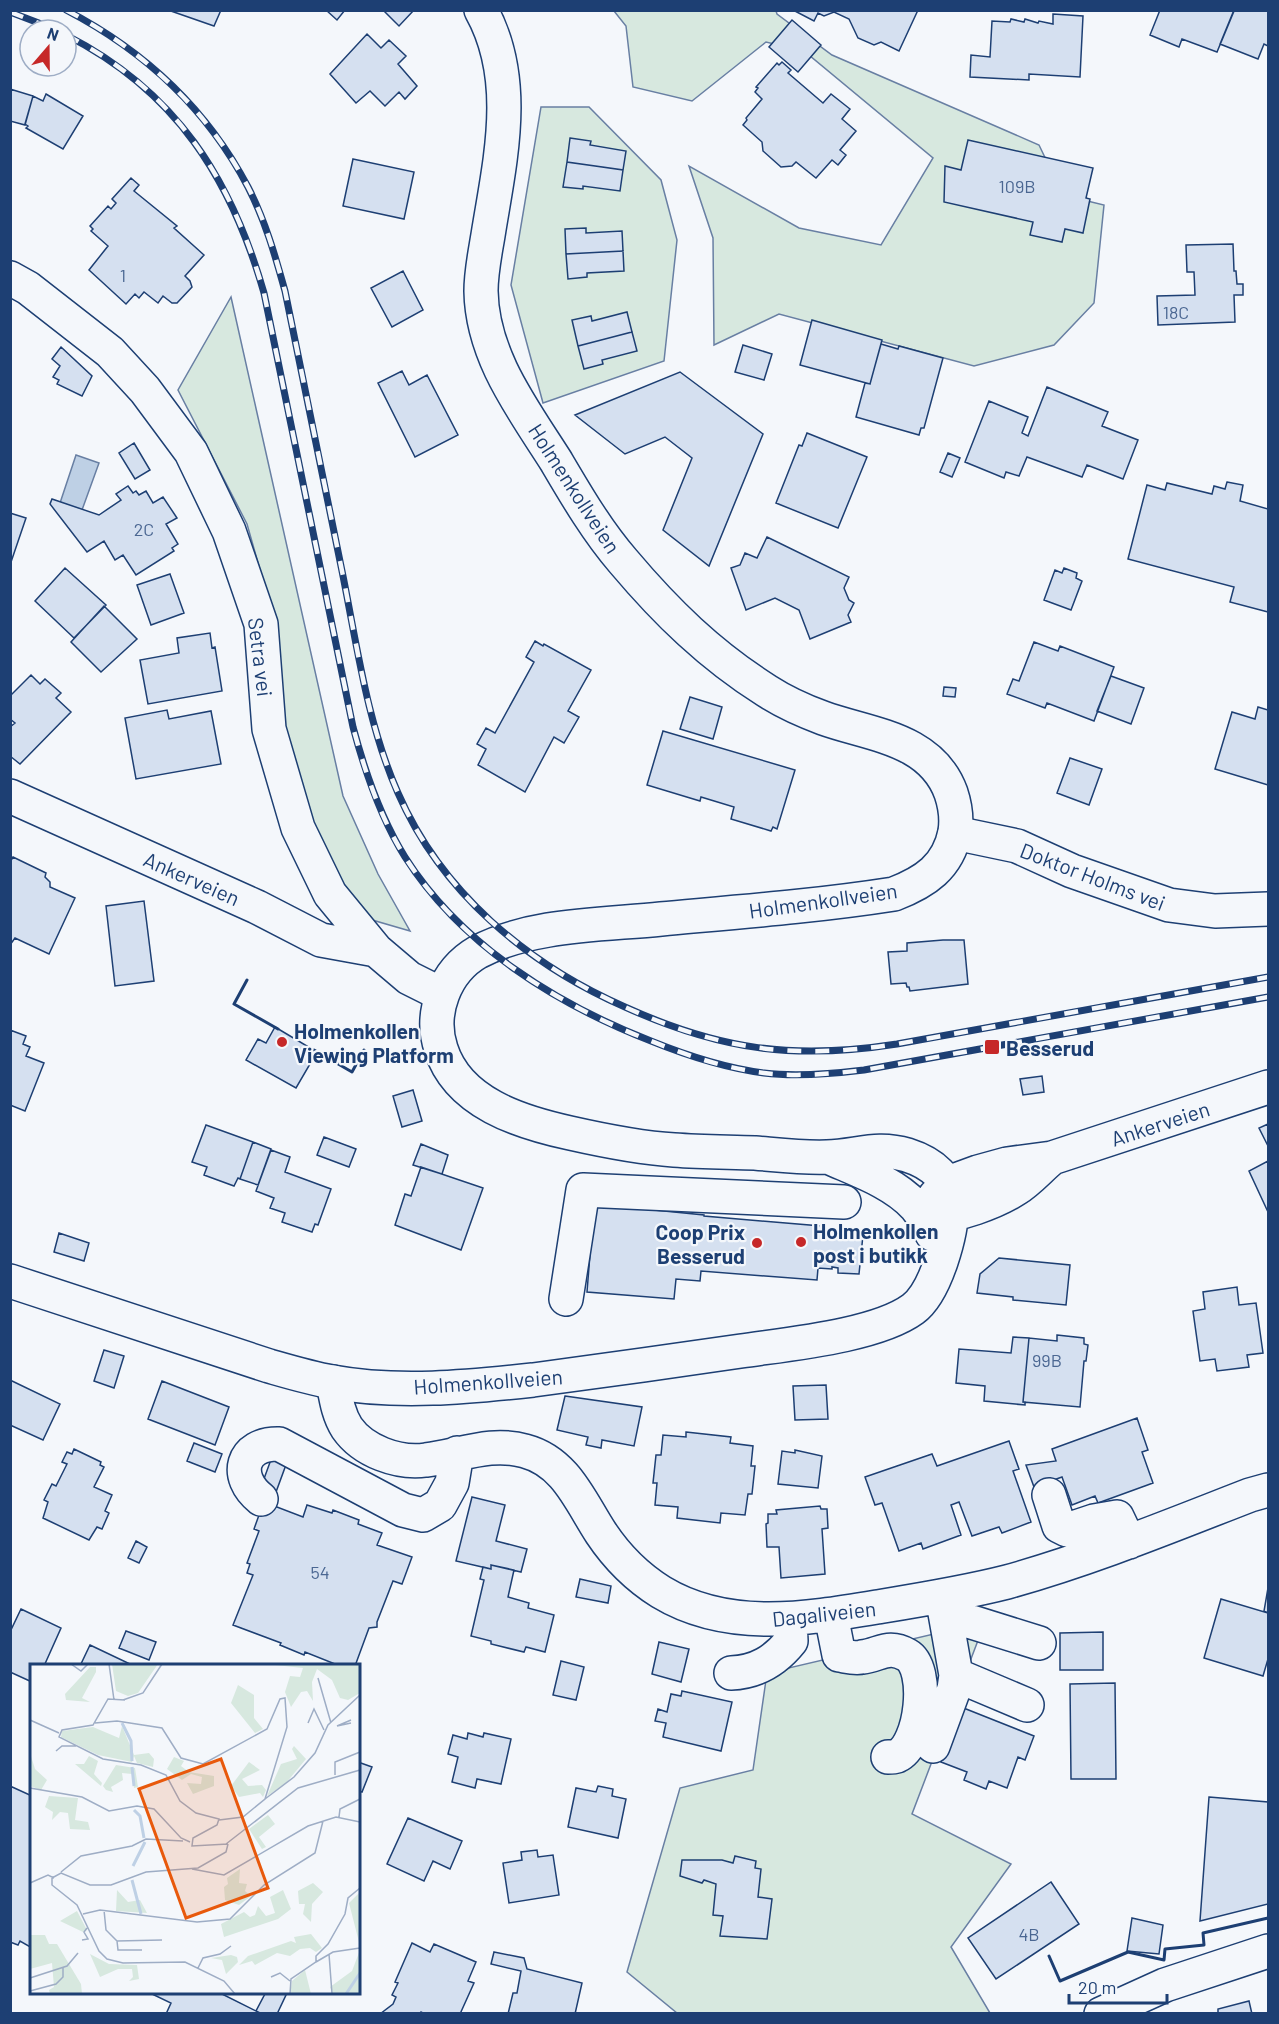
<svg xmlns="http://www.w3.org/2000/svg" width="1279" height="2024" viewBox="0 0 1279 2024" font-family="Barlow,sans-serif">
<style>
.green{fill:#d7e8df;stroke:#687fa3;stroke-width:1.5}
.water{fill:#bed0e5;stroke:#687fa3;stroke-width:1.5}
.building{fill:#d5e0f0;stroke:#1d3f73;stroke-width:1.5}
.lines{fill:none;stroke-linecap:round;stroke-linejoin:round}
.minor-casing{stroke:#1d3f73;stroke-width:36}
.major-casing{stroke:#1d3f73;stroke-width:36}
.minor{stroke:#f4f7fb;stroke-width:33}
.major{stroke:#f4f7fb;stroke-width:33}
.rail-casing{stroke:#1d3f73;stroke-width:7}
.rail{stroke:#f4f7fb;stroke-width:4.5;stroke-dasharray:14;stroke-linecap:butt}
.wall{stroke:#1d3f73;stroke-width:3}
.poi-dot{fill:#c62828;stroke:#f4f7fb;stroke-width:2}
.labels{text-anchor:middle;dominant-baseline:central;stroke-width:4.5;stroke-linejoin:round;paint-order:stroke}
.number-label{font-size:18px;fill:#4b6792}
.street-label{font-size:21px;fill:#1d3f73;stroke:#f4f7fb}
.poi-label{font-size:21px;font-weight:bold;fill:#1d3f73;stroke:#f4f7fb;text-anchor:start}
.inset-river{fill:none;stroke:#bed0e5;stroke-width:3}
.inset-road{fill:none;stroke:#9eadc5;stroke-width:1.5}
.view{fill:#e8590c;fill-opacity:0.15;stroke:#e8590c;stroke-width:3}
.inset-edge{fill:none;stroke:#1d3f73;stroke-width:3}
</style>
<rect width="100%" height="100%" fill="#f4f7fb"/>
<path class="green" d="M614 11H776L777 14 832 55 1039 145 1063 195 1104 205 1094 303 1054 345 974 366 779 314 714 345 713 238 689 166 799 228 881 245 933 158 804 51 766 42 692 101 633 87 626 26Z
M541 107H589L661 180 677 240 664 361 543 403 511 285Z
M231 297 343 796 378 874 410 931 362 917 308 820 284 721 275 623 247 524 178 390Z
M985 1622 912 1814 1011 1864 951 1947 990 2013H677L627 1972 680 1788 753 1770 767 1673Z"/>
<path class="water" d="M76 455 99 463 82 510 60 503Z"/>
<path class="building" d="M168 10H221L214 26Z
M326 10H345L337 20Z
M383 10H414L399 26Z
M793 10H918L899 51 881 42 874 45 858 38 849 19 834 12 824 16 818 13 814 21Z
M1160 10H1232L1234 11 1217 52 1182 39 1179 47 1150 35Z
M1268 10V46L1264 44 1258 59 1220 44 1234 10Z
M1053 14 1083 16 1080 77 1029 74V80L970 77 971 55 990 57 992 21 1010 22 1011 19 1024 22 1025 19 1038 23 1039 21 1053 24Z
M792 20 821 45 798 72 769 47Z
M367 34 381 48 389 40 406 56 398 64 417 86 405 99 399 92 385 106 370 91 356 103 330 74Z
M782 62 791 70 788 73 823 103 831 94 850 109 842 119 856 131 840 150 846 155 838 165 832 160 816 178 796 162 792 166 781 167 763 151 762 142 743 125 747 120 746 118 762 99 755 92 758 88 756 87 777 63 779 65Z
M10 89 33 96 25 125 10 121Z
M46 94 83 116 63 149 26 128 28 126 25 124 33 96 43 101Z
M570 138 591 141 590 145 626 151 623 170 567 162Z
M968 140 1093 168 1086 198 1090 199 1083 233 1065 229 1062 242 1030 235 1033 222 944 202 945 166 961 170Z
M353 159 414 172 404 219 343 206Z
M567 162 623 170 620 191 583 186V189L563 187Z
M131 178 139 185 134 191 177 226 174 228 204 255 185 276 190 281 192 287 177 303H172L163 296 158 303 144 292 139 298 135 294 126 304 89 270 108 246 91 231 93 229 90 226 108 206 111 209 116 203 112 199Z
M586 228V233L622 231 623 251 566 254 565 229Z
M1233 244 1234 271H1236L1237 284H1243V295H1234L1235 322 1158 325 1157 296 1195 295 1194 272H1187L1186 245Z
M623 251 624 271 587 273V277L568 279 566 254Z
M403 271 423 310 392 327 371 288Z
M627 312 632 332 578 346 572 320 591 316 592 321Z
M812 320 882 340 870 384 800 365Z
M632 332 637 351 602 360 603 364 584 369 578 346Z
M881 344 898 349 899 346 943 358 924 428H921L919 435 856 417 865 383 870 384Z
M743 345 772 354 764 380 735 372Z
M61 347 92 376 82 396 57 384 59 380 53 377 60 366 52 359Z
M402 371 409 385 427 375 458 435 415 457 378 383Z
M680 372 763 434 709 566 663 530 692 458 665 437 625 454 575 415Z
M1047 387 1108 412 1102 426 1138 440 1123 479 1087 465 1082 477 1027 457 1019 476 1006 472 1004 478 965 462 989 401 1028 417 1022 433 1028 436Z
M807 433 867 457 838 528 776 503 799 445 802 446Z
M134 443 150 470 135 479 119 453Z
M948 453 960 458 952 477 940 472Z
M1227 482 1243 485 1240 501 1268 509V612L1230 602 1234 587 1128 559 1147 485 1165 490 1167 483 1212 494 1214 486 1225 489Z
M128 486 133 493 136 491 139 495 146 491 153 503 163 497 177 518 166 524 178 544 172 548 174 551 136 575 123 555 115 560 104 541 87 552 50 504 52 499 99 515 121 500 116 494Z
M10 513 26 518 10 565Z
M767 537 849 577 844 588 849 600 854 603 848 615 851 622 810 639 799 610 775 598 746 610 731 568 740 565 745 553 757 558Z
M65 568 106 605 74 638 35 601Z
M1064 568 1077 573 1076 578 1082 581 1071 610 1044 600 1055 570 1062 573Z
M170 574 184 613 151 625 137 585Z
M104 606 137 639 101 672 71 642Z
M210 633 212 648 215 647 222 691 148 704 140 660 179 653 177 638Z
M535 641 543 646 544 644 591 670 568 711 579 717 564 743 554 737 525 792 478 765 486 749 477 744 486 728 495 733 534 662 526 657Z
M1034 642 1058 651 1060 646 1114 667 1094 721 1047 703 1045 708 1007 694 1013 679 1019 681Z
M31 675 40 684 45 679 61 693 56 698 71 712 20 764 10 756V727L15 723 10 719V696Z
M1111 676 1144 688 1131 724 1097 711Z
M944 687 956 688 955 697 943 696Z
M690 697 722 707 713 739 680 729Z
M1258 707 1268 710V785L1215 769 1232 712 1255 719Z
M167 710 169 719 211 711 221 764 136 779 125 718Z
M663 731 795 770 777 829 773 827 771 831 731 819 734 807 701 797 700 801 647 785Z
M1070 758 1102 769 1089 805 1057 793Z
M13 857 46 873 45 877 50 882V887L75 898 49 954 15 938 10 945V862Z
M144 901 154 981 115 986 106 906Z
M943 940H964L968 984 910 991 909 987H907L906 983 891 984 888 952 907 951V943Z
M275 1027 317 1052 296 1088 246 1060 258 1039 266 1043Z
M10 1030 26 1036 23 1044 30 1047 26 1056 44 1063 25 1111 10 1105Z
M1042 1076 1044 1092 1023 1095 1020 1079Z
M413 1090 422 1121 402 1127 393 1096Z
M1268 1124V1146L1259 1128Z
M206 1125 253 1142 240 1179 238 1178 234 1186 204 1175 207 1167 192 1162Z
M324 1137 356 1149 349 1167 317 1155Z
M253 1142 271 1149 258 1185 240 1179Z
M421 1144 448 1155 442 1174 413 1165Z
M271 1150 290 1157 285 1172 331 1189 318 1225 315 1224 312 1232 282 1222 285 1213 270 1208 274 1198 256 1191Z
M1268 1161V1212L1249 1171Z
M421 1167 483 1188 461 1250 395 1225 405 1194 411 1196Z
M594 1204 704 1215V1216L821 1226V1232L863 1235 859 1274 838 1273V1268L832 1267V1269L818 1268 817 1280 701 1271 700 1281 676 1279 674 1299 587 1292Z
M59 1233 89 1243 84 1261 54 1252Z
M999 1258 1070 1265 1066 1305 1013 1300V1297L977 1293 980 1274Z
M1237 1287 1239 1305 1256 1303 1263 1353 1247 1355 1249 1367 1217 1371 1215 1359 1200 1361 1193 1311 1205 1309 1203 1292Z
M1057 1335 1084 1338V1344L1088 1345 1086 1361H1084L1080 1407 1023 1402 1029 1338 1057 1341Z
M1013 1337 1029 1338 1023 1402H1025V1405L984 1401 985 1386 956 1383 959 1349 1011 1353Z
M104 1350 124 1356 114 1388 94 1381Z
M10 1380 60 1404 43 1440 10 1425Z
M162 1381 229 1407 215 1445 148 1419Z
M826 1385 828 1419 795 1420 793 1386Z
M565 1396 642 1407 634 1446 602 1440 601 1448 586 1445 588 1437 557 1430Z
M1137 1418 1148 1450 1142 1452 1153 1483 1098 1503 1095 1496 1072 1505 1062 1477 1034 1487 1026 1465 1056 1461 1052 1449Z
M686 1432 731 1437 730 1443 753 1446 751 1466H755L752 1494H748L745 1515 721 1513 720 1523 677 1518 678 1507 655 1505 657 1483H653L656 1455H661L663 1435 686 1437Z
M1009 1441 1019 1469 1013 1471 1031 1522 1002 1533 999 1527 972 1536 959 1502 951 1505 961 1535 923 1549 921 1543 899 1551 882 1503 875 1505 865 1477 932 1454 937 1466Z
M194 1443 222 1454 215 1472 187 1461Z
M74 1449 101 1462 100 1465 104 1467 94 1487 112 1495 105 1511 109 1513 102 1529 97 1527 89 1540 43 1518 48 1502 44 1500 52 1484 56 1486 67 1464 62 1462 67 1452 72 1454Z
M795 1450 822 1456 818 1488 778 1484 782 1451 795 1453Z
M273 1454 287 1462 276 1492 261 1487Z
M268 1490 269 1504 303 1517 307 1505 332 1513 333 1510 359 1520 358 1524 382 1533 377 1545 412 1557 402 1584 393 1581 377 1622V1627L369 1628 355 1666H340L305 1652 304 1655 280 1645 281 1643 233 1625 253 1575 247 1573 250 1564 247 1563 259 1531 254 1529Z
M472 1497 505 1505 496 1541 527 1549 521 1572 491 1565V1569L456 1561Z
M820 1506 821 1509H827L828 1528 822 1529 825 1574 781 1578 779 1547H767L766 1524 768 1523V1514H777L776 1510Z
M136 1541 147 1547 139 1563 128 1558Z
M491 1565 514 1570 508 1597 529 1603 528 1608 554 1615 545 1652 526 1647 524 1652 491 1644V1641L471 1636 484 1580 480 1579 483 1567 491 1569Z
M580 1579 611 1586 608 1603 576 1597Z
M1268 1588V1613L1264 1611Z
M1221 1599 1268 1613V1659L1263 1676 1204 1658Z
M21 1609 61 1628 44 1666H32V1682L10 1672V1632Z
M126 1631 156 1642 149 1660 119 1648Z
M1103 1632V1670H1060V1633Z
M659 1642 689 1649 681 1682 652 1674Z
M90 1645 130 1664V1666H80Z
M561 1661 584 1667 576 1700 553 1695Z
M1115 1683 1116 1779H1071L1070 1684Z
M682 1691 732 1702 721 1751 663 1737 666 1723 655 1721 658 1709 667 1712 671 1694 681 1696Z
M956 1705 1034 1736 1025 1760 1018 1757 1007 1788 989 1781 986 1789 964 1780 967 1772 941 1762 957 1722Z
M468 1733 483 1737 484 1733 511 1739 501 1784 477 1779 475 1788 452 1782 458 1757 448 1754 453 1735 467 1739Z
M358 1762 372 1767 362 1792 358 1791Z
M10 1786 32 1796V1948L20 1941 18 1945 10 1942Z
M598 1786 613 1789 612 1796 626 1799 618 1838 568 1827 576 1788 596 1792Z
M1209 1797 1268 1802V1904L1200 1921Z
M408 1818 462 1841 450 1869 433 1861 424 1881 387 1864Z
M537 1850 538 1857 553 1855 559 1895 509 1903 503 1863 522 1860 521 1852Z
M735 1856 756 1861 755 1868 761 1869 758 1897 772 1899 767 1939 720 1936 723 1916 713 1915 716 1884 704 1880 702 1883 680 1876 682 1860H722L733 1863Z
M1051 1882 1079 1924 996 1979 968 1938Z
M1132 1918 1163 1925 1159 1954 1127 1951Z
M412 1943 430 1952 434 1944 476 1962 468 1981 474 1983 460 2014H425L421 2012 420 2014H380L393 2004 396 1997 392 1995 398 1983 395 1982Z
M494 1952 524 1958 527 1969 582 1983 575 2014H508L513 1993H517L521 1971 491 1964Z
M218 1992 262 2014H166L171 2003 150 1993Z
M266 1992H280L286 1995 277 2014H262L256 2011Z
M1249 2001 1252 2014H1218V2009Z"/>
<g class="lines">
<g class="minor-casing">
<path id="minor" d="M10 278 28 288 110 352 145 390 191 452 229 531 261 624 269 729 298 828 330 894 376 950 409 978 441 994
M10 796 257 907 321 940 376 950
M955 833 1017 846 1072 871 1169 905 1215 911 1268 909
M566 1299 583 1190 844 1202
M333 1382C336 1398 338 1414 347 1428 363 1451 398 1464 426 1460 460 1456 490 1441 525 1451 566 1462 580 1501 601 1533 617 1557 637 1577 661 1592 727 1632 805 1619 877 1607 920 1600 964 1593 1007 1582 1090 1559 1170 1526 1250 1495L1268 1490
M1049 1495 1059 1526 1067 1530 1094 1521 1117 1517 1129 1542
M261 1499C233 1477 241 1443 279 1444L403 1510 423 1515 440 1505 452 1483 457 1453
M946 1614 1039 1643
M831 1615 839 1655C846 1656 855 1659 862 1657 880 1655 888 1644 907 1655 930 1668 922 1745 897 1756 894 1757 891 1757 888 1757
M731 1673C757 1672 775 1661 791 1641L790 1620
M956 1675 1027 1705
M933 1746 954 1689 956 1675 942 1596
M1101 2014 1165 1985 1268 1951"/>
</g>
<g class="major-casing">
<path id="major" d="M828 1157C857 1170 893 1182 915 1206 922 1214 927 1224 932 1234
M922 1215 935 1196 948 1183 978 1172 1007 1164 1052 1158 1268 1087
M932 1216C956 1217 996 1202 1016 1189 1029 1181 1040 1168 1052 1158
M10 1281 269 1366C290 1372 310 1378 332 1382 398 1394 467 1387 533 1380 602 1371 672 1361 741 1351 788 1344 876 1336 913 1309 936 1292 952 1233 952 1205 951 1178 932 1163 907 1155 877 1146 857 1156 827 1157 804 1158 779 1155 755 1153 728 1152 701 1152 674 1150 642 1148 601 1140 570 1133 520 1122 458 1103 441 1049 429 1013 445 971 478 952 531 924 602 925 661 919 738 912 817 906 894 894 925 882 948 867 955 832 957 819 955 805 951 793 931 738 870 735 823 718 804 711 784 702 767 691 710 655 666 612 623 561 597 531 576 495 556 461 523 409 482 356 481 291 481 270 486 249 489 229 501 156 519 78 481 10"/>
</g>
<use href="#minor" class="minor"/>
<use href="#major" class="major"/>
<g class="rail-casing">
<path id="rail" d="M66 10C143 50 207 109 248 187 265 220 275 255 285 291 304 384 323 477 342 571 357 645 367 723 398 793 441 892 527 964 625 1007 720 1050 794 1060 897 1044L1268 977
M10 12 57 30
M66 35C176 91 231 178 264 293L353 727C365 772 380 817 405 857 461 945 556 1004 651 1041 688 1056 725 1068 764 1073 797 1077 831 1074 864 1070L1268 997"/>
</g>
<use href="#rail" class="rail"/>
<path class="wall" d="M247 980 234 1004 278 1029
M314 1050 352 1072 364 1050
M1049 1956 1060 1981 1128 1952 1164 1960 1165 1949 1204 1945 1203 1933 1268 1918"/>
</g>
<g class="poi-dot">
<circle cx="282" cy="1042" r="6"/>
<rect x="984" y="1039" width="16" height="16" rx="3"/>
<circle cx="801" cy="1242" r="6"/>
<circle cx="757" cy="1243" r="6"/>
</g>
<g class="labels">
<g class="number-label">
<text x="1017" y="186">109B</text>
<text x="123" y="275">1</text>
<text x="1176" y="312">18C</text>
<text x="144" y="529">2C</text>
<text x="1047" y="1360">99B</text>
<text x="320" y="1572">54</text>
<text x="1029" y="1934">4B</text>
</g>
<g class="street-label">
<text transform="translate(575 488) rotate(57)">Holmenkollveien</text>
<text transform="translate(261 657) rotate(83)">Setra vei</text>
<text transform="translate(1093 876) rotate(21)">Doktor Holms vei</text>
<text transform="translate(192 878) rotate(24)">Ankerveien</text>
<text transform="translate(823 900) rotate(-8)">Holmenkollveien</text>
<text transform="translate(1160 1123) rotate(-18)">Ankerveien</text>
<text transform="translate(488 1381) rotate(-4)">Holmenkollveien</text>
<text transform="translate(824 1613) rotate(-6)">Dagaliveien</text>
</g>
<g class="poi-label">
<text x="294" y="1030">Holmenkollen<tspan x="294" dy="24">Viewing Platform</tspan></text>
<text x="1006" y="1047">Besserud</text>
<text x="813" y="1230">Holmenkollen<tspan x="813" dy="24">post i butikk</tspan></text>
<text x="745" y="1231" text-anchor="end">Coop Prix<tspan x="745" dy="24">Besserud</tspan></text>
</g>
</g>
<g transform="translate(30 1664)">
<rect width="330" height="330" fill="#f4f7fb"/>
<path d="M82 0H128L108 29 98 32 86 27ZM236 0H330V29L318 36 310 34 302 16 287 5 282 18 283 37 277 27 271 28 261 43 255 28 260 12 270 13 273 4ZM60 3H66V8L52 34 60 38 36 36 35 30ZM208 21 224 31V54L233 65 225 69 201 39ZM92 62 104 91 119 89 124 95 123 103 107 99 104 92 102 98 68 91 31 73 32 67 63 63 89 74ZM264 82 276 95 256 119 237 132 251 100 267 95 262 85ZM0 89 5 105 17 116 11 126 0 122ZM59 92 68 97 64 110 72 119 71 122 45 100H54ZM144 93 154 97 151 102 159 108 184 112V122L163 130 157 119 171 120 172 113 161 110 152 116 137 105ZM219 98 230 106 212 115 218 122 232 121 236 126 233 133 230 129 209 133 201 122ZM86 101 105 104 108 123 104 124 102 110 92 109 93 116 81 123 83 128 76 126 73 122ZM19 132 48 134 45 156 58 158 60 166 40 165 38 149 30 148 22 156 23 148 15 143ZM238 151 245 160 229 173 236 183 232 185 219 165ZM210 205 209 219 217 220 215 227 221 232 209 241 195 236 194 223 198 220 197 214ZM283 219 293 228 282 240 281 258 273 250 275 240H269L268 227ZM87 226 98 238 110 236 117 249 86 247ZM253 226 261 245 248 255 194 273 191 260 214 248 220 253 225 251 228 242 236 252 245 249 240 233ZM330 228V282L319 239ZM47 247 57 266 53 268 30 257ZM281 270 292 284 286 288 280 284 270 285 260 292 247 289 225 301 222 297 209 301 218 292 261 277 266 279 264 273ZM0 271H15L19 280H27L51 320 52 330H20L19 326 24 323 22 299 0 305ZM330 286V330H303L300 323 322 307ZM60 290 79 300 107 301 109 315 99 317 103 313 102 305H88L70 313ZM201 291 207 293 208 298 196 310 192 296 181 294ZM275 306 281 330H260L262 317Z" fill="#d7e8df"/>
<path class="inset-river" d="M92 59 101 77 102 97M102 103 104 122M104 146 110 152 114 174M103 202 115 178M102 216 111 250M316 330 330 309"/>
<path class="inset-road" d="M41 0 51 7 58 0M79 0 84 36M288 14 301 59M93 36 113 29 132 0M95 36 78 35 63 61 32 66 29 73 73 95 111 101 136 111 150 137 166 149 189 155 187 161 163 174 162 182 198 180M0 56 29 69M65 59 87 57 132 64 151 94 173 100 237 65 250 35 255 34 257 63 235 135 213 153 189 156M278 59 284 45 294 66M321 59 307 62 321 56M26 87 32 82H46M305 111V98L330 88M0 124 52 133 79 147 107 142 124 145 151 174 160 178M235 135 264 113 285 89 298 61 330 31M309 153 310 145 330 135M196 180 268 124 330 106M162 205 194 211 278 162 306 153 330 158M31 208 51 192 102 182 116 175 153 177M22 214V221L47 241 69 287 77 295 93 299 155 298 194 317 205 330M22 214 31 209 60 221H81L116 208 168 204 196 188 198 180M0 219 18 211 24 214M74 246 76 266 87 277 132 276M53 250 70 246 167 258 200 255 234 221 285 189 293 157M52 276 58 275 54 268 57 264M87 277 88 286H112M299 290 302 330M286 298V292L298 280 315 250 318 234 330 224M168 304 173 294 190 290 201 282M241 313 250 309 260 317M0 314 37 302 48 289M0 327 26 320 33 313V304M260 330 261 315 286 298 303 288 330 284"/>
<path class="view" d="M191 95 238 224 156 254 109 125Z"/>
<rect width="330" height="330" class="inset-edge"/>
</g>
<rect width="1279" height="2024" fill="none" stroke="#1d3f73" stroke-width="24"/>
<g transform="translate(48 48) rotate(20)"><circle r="28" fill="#f4f7fb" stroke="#9eadc5" stroke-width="1.5"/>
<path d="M0-4.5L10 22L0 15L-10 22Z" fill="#c62828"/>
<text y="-9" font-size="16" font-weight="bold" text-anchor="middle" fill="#1d3f73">N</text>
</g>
<path d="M1069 1994v9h98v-9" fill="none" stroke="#1d3f73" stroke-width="3"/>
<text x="1078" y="1994" font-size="18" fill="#1d3f73" stroke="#f4f7fb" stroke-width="4.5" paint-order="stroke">20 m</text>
</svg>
